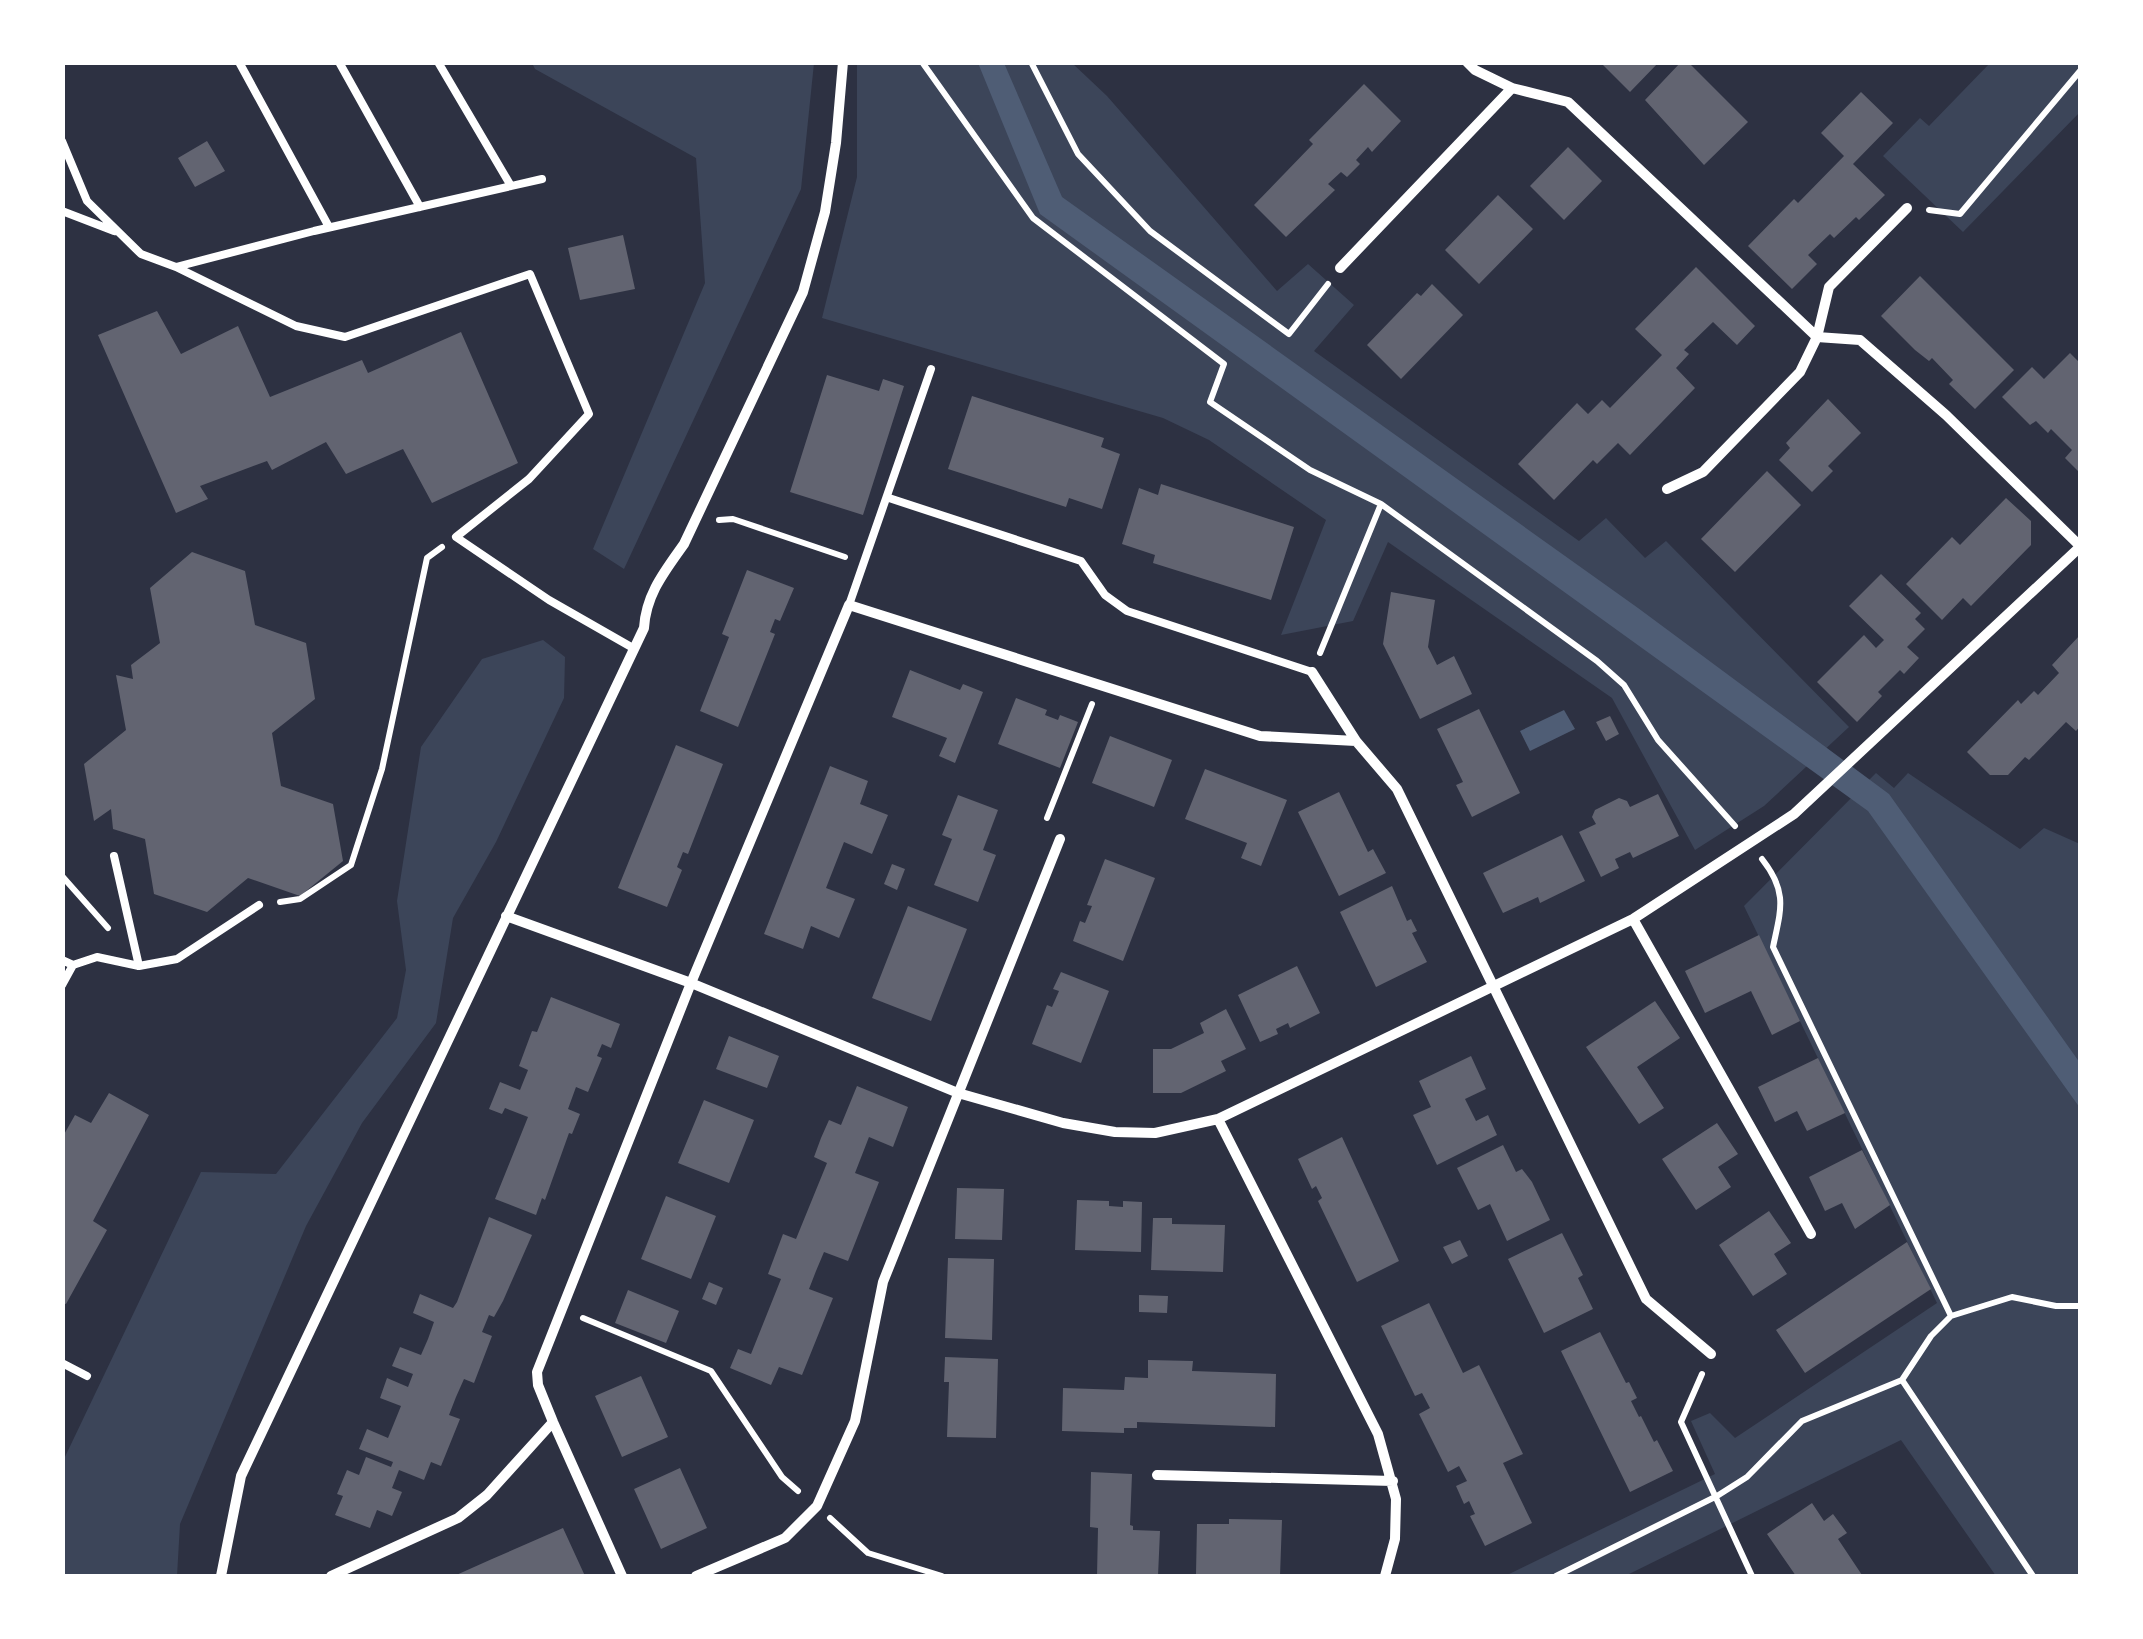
<svg xmlns="http://www.w3.org/2000/svg" width="2143" height="1639" viewBox="0 0 2143 1639" font-family="'Varela Round',sans-serif">
<style>
.green{fill:#3c4559}
.water{fill:#4f5d75}
.building{fill:#626471}
.lines{fill:none;stroke-linecap:round;stroke-linejoin:round}
.path{stroke:#fff;stroke-width:6}
.service{stroke:#fff;stroke-width:8}
.minor{stroke:#fff;stroke-width:10}
</style>
<rect width="100%" height="100%" fill="#2d3142"/>
<path class="green" d="M532 63H814L801 189 624 569 593 549 705 283 696 158 535 69Z
M857 63H1072L1107 96 1277 291 1308 264 1354 305 1314 351 1579 541 1606 518 1645 558 1666 541 1849 727 1764 806 1695 850 1612 698 1388 542 1353 621 1281 635 1326 520 1209 440 1163 418 822 318 857 177Z
M1990 63H2080V112L1963 232 1883 156 1920 118 1929 126Z
M543 640 565 657 564 698 496 842 453 918 436 1023 362 1123 306 1226 180 1524 177 1576H63V1461L201 1172 276 1174 397 1018 406 970 397 901 421 747 482 659Z
M1876 773 1894 788 1908 773 2020 849 2044 828 2080 844V1576H1996L1901 1440 1625 1576H1505L1715 1474 1691 1421 1710 1413 1735 1438 1937 1303 1744 906Z"/>
<path class="water" d="M978 63H1004L1062 197 1638 608 1889 794 2080 1063V1108L1868 811 1040 214Z
M1564 710 1575 729 1530 751 1520 731Z"/>
<path class="building" d="M1600 62H1659L1630 92Z
M1681 62H1688L1748 122 1704 165 1645 100Z
M1364 84 1401 121 1372 152 1368 147 1356 160 1360 164 1347 177 1341 172 1328 184 1335 190 1286 237 1254 205 1313 144 1309 140Z
M1861 92 1893 123 1853 164 1885 195 1859 220 1856 217 1834 238 1830 234 1808 255 1817 264 1792 289 1748 246 1794 199 1798 203 1844 156 1821 133Z
M207 141 225 171 195 187 178 158Z
M1568 147 1602 181 1564 220 1530 186Z
M1498 195 1533 229 1479 284 1445 250Z
M623 235 635 289 580 300 568 248Z
M1696 267 1755 326 1737 345 1713 322 1684 350 1689 354 1676 368 1695 388 1630 455 1618 443 1597 464 1593 460 1554 500 1518 464 1577 403 1588 414 1602 400 1610 408 1662 355 1635 329Z
M1920 276 2014 370 1975 409 1949 384 1953 380 1932 358 1929 361 1915 350 1881 316Z
M1432 284 1463 315 1401 379 1367 345 1417 293 1421 296Z
M157 311 181 354 238 326 270 397 362 360 368 373 461 332 518 463 432 503 403 449 346 474 326 442 272 470 267 461 200 486 208 499 176 513 98 335Z
M2070 353 2080 363V473L2065 458 2072 450 2051 429 2048 433 2036 421 2030 425 2002 397 2032 367 2044 379Z
M827 375 879 391 883 379 904 386 863 515 790 492Z
M972 396 1104 438 1101 447 1120 454 1102 509 1069 498 1066 507 948 469Z
M1828 399 1861 433 1828 466 1833 471 1812 492 1779 460 1790 448 1786 443Z
M1767 471 1801 505 1735 572 1701 539Z
M1161 484 1294 527 1271 600 1153 563 1155 555 1122 544 1139 488 1158 495Z
M2006 498 2031 521V545L1971 606 1963 598 1942 620 1906 584 1952 537 1960 545Z
M192 552 245 571 255 625 306 643 315 699 272 733 281 786 333 804 343 861 300 896 248 878 207 912 154 894 145 839 113 829 111 809 94 821 84 764 126 730 116 675 133 679 131 665 160 643 150 588Z
M747 570 794 588 780 621 775 619 770 632 775 634 738 727 700 711 729 637 722 634Z
M1881 574 1921 613 1915 619 1925 629 1907 647 1919 658 1904 674 1900 670 1878 692 1882 696 1857 722 1817 682 1864 635 1876 648 1884 640 1849 606Z
M1391 592 1435 600 1428 647 1437 665 1454 656 1472 694 1420 719 1383 644Z
M2080 635V726L2076 731 2066 722 2029 760 2025 757 2008 775H1990L1967 752 2018 700 2021 704 2034 691 2038 695 2059 673 2052 665Z
M910 670 960 690 963 684 983 692 955 763 939 756 947 738 892 717Z
M1016 698 1047 710 1045 715 1058 720 1060 715 1078 722 1060 768 998 744Z
M1479 709 1520 793 1472 817 1456 785 1463 782 1437 729Z
M1610 716 1619 734 1606 741 1596 722Z
M1110 736 1172 760 1154 807 1092 783Z
M676 745 723 764 688 854 683 852 677 867 682 870 667 907 618 888Z
M830 766 868 781 860 804 888 815 872 854 844 842 826 888 855 899 839 938 811 926 803 949 764 934Z
M1205 769 1287 800 1261 866 1241 858 1247 843 1185 819Z
M1339 792 1368 852 1373 849 1386 873 1339 896 1298 812Z
M1658 794 1679 836 1633 858 1630 852 1615 859 1619 868 1601 877 1579 832 1596 824 1592 817 1595 810 1619 798 1627 801 1630 807Z
M958 795 998 810 983 850 996 855 978 902 934 885 952 839 942 835Z
M1562 835 1585 881 1540 903 1538 897 1503 913 1483 873Z
M1105 859 1155 878 1123 961 1073 941 1080 921 1085 923 1092 906 1087 905Z
M892 864 905 869 897 890 884 884Z
M1392 886 1407 921 1411 919 1417 931 1412 933 1427 962 1376 987 1340 912Z
M908 906 967 929 931 1021 872 998Z
M1759 935 1800 1021 1772 1035 1751 991 1705 1013 1685 971Z
M1297 966 1320 1013 1290 1028 1288 1023 1276 1029 1278 1034 1260 1042 1238 995Z
M1061 972 1109 991 1081 1063 1032 1044 1047 1005 1052 1007 1059 991 1053 989Z
M551 997 620 1024 611 1048 602 1044 597 1056 602 1058 588 1092 576 1087 568 1109 580 1114 572 1134 569 1133 545 1200 542 1198 536 1215 495 1199 528 1117 505 1108 502 1114 489 1109 500 1082 520 1090 528 1070 519 1066 532 1031 537 1032Z
M1655 1001 1680 1038 1637 1067 1664 1108 1639 1124 1586 1047Z
M1226 1009 1246 1049 1221 1061 1226 1071 1181 1093H1153V1049H1171L1204 1033 1200 1023Z
M729 1036 779 1056 767 1088 716 1069Z
M1471 1056 1486 1089 1465 1099 1476 1121 1488 1115 1497 1135 1437 1165 1413 1115 1431 1107 1419 1081Z
M1818 1058 1845 1113 1807 1131 1797 1111 1775 1122 1758 1087Z
M857 1086 908 1107 893 1147 869 1137 855 1173 879 1182 848 1261 824 1252 816 1271 809 1289 833 1298 802 1375 779 1367 771 1385 730 1368 738 1349 751 1354 781 1279 768 1274 783 1234 796 1239 827 1163 814 1157 821 1138 829 1120 841 1125Z
M109 1093 149 1115 93 1221 107 1230 66 1304 62 1303V1138L75 1115 91 1123Z
M704 1100 754 1120 729 1183 678 1163Z
M1717 1123 1738 1154 1718 1167 1731 1187 1696 1210 1662 1159Z
M1342 1137 1399 1261 1357 1282 1318 1201 1322 1198 1316 1186 1312 1189 1298 1159Z
M1503 1145 1516 1172 1522 1169 1532 1182 1550 1220 1507 1241 1490 1204 1478 1210 1457 1168Z
M1862 1150 1890 1205 1855 1229 1842 1203 1825 1211 1809 1177Z
M957 1188 1004 1189 1002 1240 955 1239Z
M666 1196 716 1216 691 1279 641 1259Z
M1077 1200 1109 1201V1206L1123 1207V1201L1142 1202 1141 1252 1075 1250Z
M1769 1211 1791 1243 1774 1254 1787 1274 1753 1296 1719 1245Z
M489 1217 532 1235 503 1301 494 1317 489 1315 482 1332 492 1336 474 1383 464 1379 456 1397 449 1415 460 1419 441 1466 431 1462 424 1480 399 1470 392 1488 402 1492 392 1516 377 1510 370 1528 335 1515 343 1496 337 1494 347 1470 359 1475 366 1457 391 1467 393 1462 359 1449 367 1429 388 1438 401 1406 380 1398 387 1378 408 1387 413 1374 392 1366 400 1347 421 1355 428 1339 434 1322 413 1313 420 1294 453 1308 457 1302Z
M1153 1218H1172V1224L1225 1225 1223 1272 1151 1270Z
M1562 1233 1583 1275 1578 1278 1593 1309 1544 1333 1508 1259Z
M1460 1240 1468 1256 1452 1264 1443 1247Z
M1907 1242 1931 1289 1805 1373 1776 1330Z
M948 1258 994 1259 992 1340 945 1338Z
M709 1282 723 1288 716 1305 702 1299Z
M628 1290 679 1311 666 1343 615 1323Z
M1139 1295 1168 1296 1167 1313 1139 1312Z
M1429 1303 1463 1373 1479 1365 1523 1454 1503 1463 1532 1523 1485 1546 1470 1516 1475 1514 1469 1501 1464 1504 1456 1486 1467 1481 1459 1466 1448 1472 1419 1414 1430 1408 1422 1393 1415 1396 1381 1326Z
M1600 1332 1626 1383 1629 1382 1637 1398 1631 1401 1639 1417 1641 1416 1654 1442 1657 1440 1673 1471 1630 1492 1561 1351Z
M945 1357 998 1359 996 1438 947 1437 949 1382H944Z
M1148 1360 1193 1361 1192 1371 1276 1374 1275 1427 1137 1422V1428H1124V1433L1062 1431 1063 1388 1124 1390 1125 1377 1148 1378Z
M641 1376 668 1437 622 1457 595 1396Z
M680 1468 707 1528 661 1549 634 1489Z
M1091 1472 1132 1474 1130 1525 1133 1526V1530L1160 1531 1158 1576H1097L1098 1528 1090 1527Z
M1812 1503 1824 1521 1833 1514 1847 1533 1838 1539 1862 1575 1860 1576H1796L1767 1534Z
M1229 1519 1282 1520 1280 1576 1196 1574 1197 1524H1229Z
M563 1528 585 1576H454L492 1559Z"/>
<g class="lines">
<path class="path" d="M922 62 1033 218 1224 364 1210 402 1310 470 1381 504 1597 661 1624 685 1658 740 1735 826
M1031 62 1078 154 1150 231 1289 334 1328 284
M1929 210 1960 214 2080 71
M719 520 733 519 845 557
M1320 653 1381 504
M1047 818 1092 704
M1762 859C1788 892 1781 909 1773 947L1951 1316
M62 876 108 928
M280 902 300 899 351 865 382 769 427 558 442 547
M583 1318 711 1371 782 1477 798 1491
M1702 1374 1681 1422 1752 1576
M1902 1380 2033 1576
M830 1518 868 1553 942 1576
M1556 1576 1717 1496 1747 1477 1802 1421 1902 1380 1931 1336 1951 1316 2012 1297 2056 1306H2080"/>
<path class="service" d="M239 62 329 227
M339 62 420 207
M438 62 511 186
M62 141 87 201 141 254 176 267 314 231 542 179
M62 211 114 231
M176 267 296 326 345 337 530 274 589 414 529 479 456 537 549 600 633 648
M889 498 1081 561 1105 595 1127 611 1312 672
M849 605 931 369
M114 856 139 966
M62 960 73 965 97 957 139 966 177 959 259 905
M62 985 73 965
M62 1363 87 1376"/>
<path class="minor" d="M1467 62 1475 70 1512 88 1568 102 1817 337 1860 340 1946 415 2080 546
M1340 268 1512 88
M1667 489 1703 472 1800 372 1817 337 1829 287 1907 208
M1312 672 1356 741
M506 916 691 983 958 1093 1063 1123 1115 1132 1155 1133 1218 1119 1633 919 1794 814 2080 547
M1633 919 1811 1234
M1218 1119 1378 1434 1396 1499 1395 1539 1385 1576
M1157 1475 1393 1481
M221 1576 241 1476 644 628C646 594 665 571 684 544L803 292 825 212 836 143 843 62
M331 1576 458 1518 487 1495 553 1422
M622 1576 553 1422 538 1385 537 1372 691 983 849 605 1260 736 1356 741 1397 789 1646 1299 1711 1354
M696 1576 785 1538 817 1506 855 1421 883 1282 1060 839"/>
</g>
<rect width="2143" height="1639" fill="none" stroke="#ffffff" stroke-width="130"/>
</svg>
